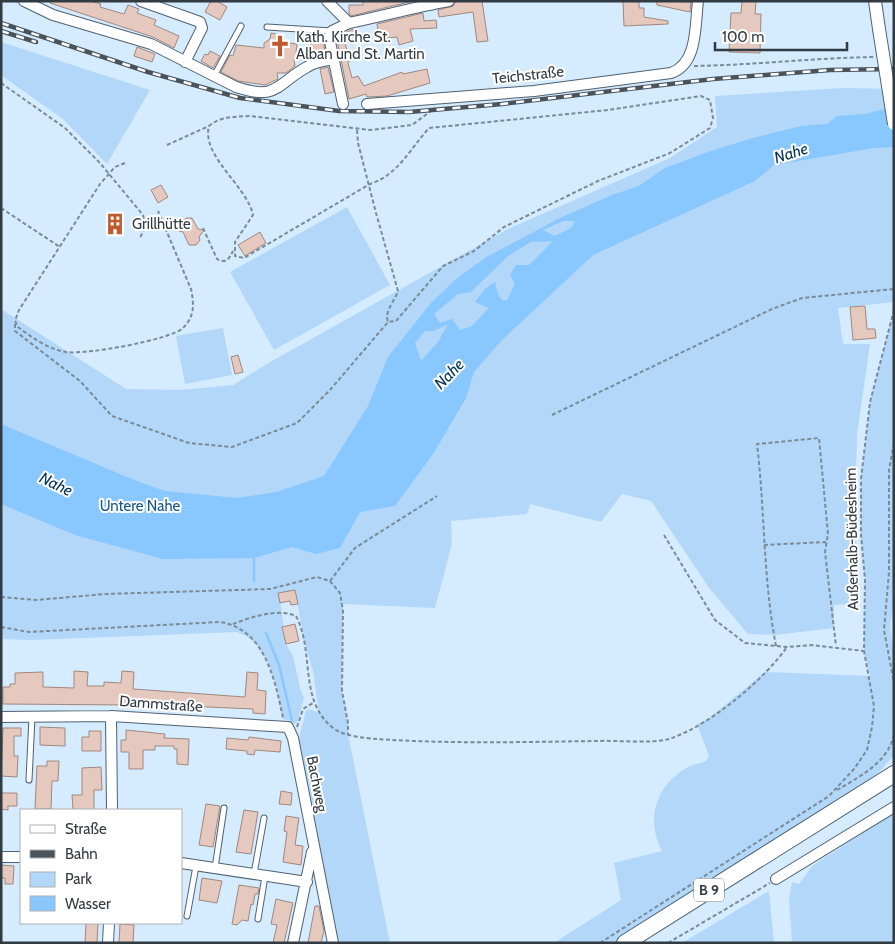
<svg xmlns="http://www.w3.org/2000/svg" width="895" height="944" viewBox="0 0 895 944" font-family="Cabin,sans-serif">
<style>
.green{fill:#b2d7f8}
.water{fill:#88c7ff;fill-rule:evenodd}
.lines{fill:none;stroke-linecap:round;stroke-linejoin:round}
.stream{stroke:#88c7ff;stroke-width:2.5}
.building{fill:#e5c9be;stroke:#a1877d}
.service-casing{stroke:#4e6172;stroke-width:7}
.minor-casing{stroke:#4e6172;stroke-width:12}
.tertiary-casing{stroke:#4e6172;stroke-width:14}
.trunk-casing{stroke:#4e6172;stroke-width:18}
.path{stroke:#7b8a97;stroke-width:2;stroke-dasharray:4 2.5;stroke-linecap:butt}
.service{stroke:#fff;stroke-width:5}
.minor{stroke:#fff;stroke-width:10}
.tertiary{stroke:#fff;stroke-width:12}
.trunk{stroke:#fff;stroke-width:16}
.rail-casing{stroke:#49535c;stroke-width:4.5}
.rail{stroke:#fff;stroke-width:2.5;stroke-dasharray:8;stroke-linecap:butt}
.tertiary-bridge-casing{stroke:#4e6172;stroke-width:14;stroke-linecap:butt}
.tertiary-bridge{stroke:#fff;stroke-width:12}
.labels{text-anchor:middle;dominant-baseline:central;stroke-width:4;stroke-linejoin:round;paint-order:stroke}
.shield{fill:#fff;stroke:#70757b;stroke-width:1}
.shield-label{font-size:14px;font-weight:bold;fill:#323a42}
.poi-label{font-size:15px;fill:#323a42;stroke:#fff;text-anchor:start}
.street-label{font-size:15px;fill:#323a42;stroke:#fff}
.park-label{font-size:15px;fill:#12588a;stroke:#fff}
.water-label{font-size:16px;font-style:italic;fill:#023457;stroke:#fff}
</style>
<rect width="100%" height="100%" fill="#d5ebff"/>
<path class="green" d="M1 42 150 90 107 164 63 119 1 75Z
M843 88 894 89V302L838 308 843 344H870L857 434 855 533 860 579V603L834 605V628L775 635 748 634 709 588 651 501 622 494 601 522 530 504 527 514 451 521 452 544 435 608 343 604 342 691 348 723V734L390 943H333L299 750V739L306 711 309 709 319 713 313 671 304 641 295 590 279 593 286 644 293 656 300 688 304 698 297 723 294 724 292 721 283 719C276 688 272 644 237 632L32 640 1 639V309L126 389 181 390 233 385 272 361 508 229 670 158 717 127 715 96Z
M347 207 390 285 274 350 230 272Z
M891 321H894V600L890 626 894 656V755L880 771 867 782 614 943H554L621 900 614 863 662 851C645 819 656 785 688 767 693 764 700 764 706 761L709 756 697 724 707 720 765 672 870 676 864 651 865 580 861 535V479L870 402Z
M223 328 232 375 185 384 176 336Z
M894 813V943H792L789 900 792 882 799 884 812 866Z
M769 891 774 943H682Z"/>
<path class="water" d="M894 106V147L874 148 774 165 755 181 593 255 502 340 474 372 466 398 433 454 395 506 360 512 340 548 316 554 292 547 254 558 163 559 75 535 1 504V424L134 480 165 491 237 498 276 492 324 476 368 406 388 357 431 303 457 278 488 256 560 218 612 195 639 186 665 168 708 152 753 138 801 126 827 124 837 116 866 114ZM563 221H575L571 228 555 236 543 230ZM553 241 529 265H516L510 275 515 284 507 300H502L498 294 495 282 485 289 475 302 489 308 472 326 460 330 452 319 440 323 434 314 458 294 471 292 508 256 531 242ZM448 324 438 342 421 361 415 343 425 331H434Z"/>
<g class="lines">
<path class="stream" d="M254 555V581
M266 633 279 665 292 721"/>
</g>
<path class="building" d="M50 1H90L101 4 100 7 124 14 128 5 139 9 137 13 156 20 154 25 179 36 174 48 153 37 50 3Z
M211 1H217L227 7 220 20 205 12Z
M363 1H413L351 16 349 13V5H363Z
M456 1H482L488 41 477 42 473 12 439 17 438 10 453 6Z
M623 1H639V8H644V17L668 21V24L624 26Z
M657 1 691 2 690 12 657 5Z
M742 1H756L755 14H761L760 53 729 52 731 13H741Z
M423 13 424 21 436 20 437 28 410 29 413 41 399 45 397 37 379 39 377 24Z
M353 29 355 40 345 43 350 60 348 63 352 78 358 76 364 86 402 72 403 74 427 69 430 83 387 96 367 97 366 94 349 99 337 40 344 38 343 34Z
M271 33 282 35V42L297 44 296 53 299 56 294 59 295 66 286 73H277L278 79 265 85 238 81 221 72 230 55 233 56 236 45 264 48V43L270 39Z
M310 35H323L325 54 312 57Z
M137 47 155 54 152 62 134 56Z
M210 51 220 56 213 68 201 61 205 54 208 55Z
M328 67 334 92 325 94 320 69Z
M161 185 168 197 158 203 151 190Z
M108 223a7 7 0 1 1 14 0a7 7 0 1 1-14 0Z
M186 218H192L198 229 204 230 199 237 200 240 196 245H189L183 232 179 231 177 226 181 219 184 220Z
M260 232 266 243 245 256 238 245Z
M865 306 867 329H875L876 338 853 340 850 307Z
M238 355 243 372 235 374 231 357Z
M295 590 298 604 291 605 290 601 280 603 278 593Z
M295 624 299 641 286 644 282 627Z
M74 671 88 672 87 686H104V682L121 683 122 671 134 672 133 689 245 697 247 672 258 673 257 690 266 691 265 714 253 713V709L164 705 129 701V705L3 704V687H10V684H15V673L43 672V687L74 688Z
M40 727 65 728V746L40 745Z
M3 728H21V736H14V756H18L17 777 1 776Z
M126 730 165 734 164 738 189 739 188 765 177 764V749H174V746H155V750H143V769H129V752H121V740H126Z
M89 731H101V751H82V737H89Z
M249 737 281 741 280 752 255 750 254 755 247 754V751L226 749 227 738 248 740Z
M47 761H59L58 781H52L51 809H35L37 766H47Z
M101 767 102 790H94V810H73L72 795H82V768Z
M281 791 292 793 291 805 279 804Z
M1 793H17V806H8V810L1 809Z
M206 804 220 806 213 847 199 845Z
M244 810 258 812 251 854 236 852Z
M286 816 299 818 295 845 303 846 301 865 283 862 287 832 284 831Z
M1 865 14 866 13 884H5V878H1Z
M202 878 222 881 217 903 199 900Z
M239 885 259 888 258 894H255L253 905 251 904 248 921 242 920 237 925 232 924Z
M276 899 293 903 284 943H273L277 925 271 924Z
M315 906H319L324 931 321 943H308Z
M86 923H98L97 943H85Z
M120 924 134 925 133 943H119Z"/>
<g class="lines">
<g class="service-casing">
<path id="service" d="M267 27 331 31
M214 76 241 26
M29 780 32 717
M215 868 224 808
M254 874 264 818
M187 916 196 866
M258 919 265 876"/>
</g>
<g class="minor-casing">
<path id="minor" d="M24 1 53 15 151 44 236 87C278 101 276 84 307 67 314 62 325 61 333 59
M141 1 200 22 202 28 185 62
M327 1 349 23C383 16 415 7 449 1
M343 104 329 37 332 31 349 23
M367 104 534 91 671 73C698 64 695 25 698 1
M111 716 112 810
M1 717 111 716 288 727 293 738 333 943
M1 857H21
M181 863 307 882
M776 879 894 807
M108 943 109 923
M293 943 312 852"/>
</g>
<g class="tertiary-casing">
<path id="tertiary" d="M875 1 879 29"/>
</g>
<g class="trunk-casing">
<path id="trunk" d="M625 943 894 774"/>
</g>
<path class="path" d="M694 66C754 65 814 58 874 57
M1 83 65 128 100 163 143 215 145 227 140 238
M357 130 358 143 376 213 398 291C395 301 384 311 388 322L396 321 443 266 474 251 504 227 598 181 670 153 710 128 713 118 710 100 701 96 608 110 429 128C410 149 398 175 370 184L244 258 235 256V242L253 215C247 186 201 156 209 126 221 116 234 117 249 116L370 130 412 125 435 108
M167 145 209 126
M125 163 115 167 100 184 19 310 15 321 18 327C31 337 50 350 66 352 85 355 170 340 183 328 195 316 194 304 191 289L158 211
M1 208 60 247
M203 228 217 259C226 264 229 259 233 251
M15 324V331L80 381 112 416 189 443 232 447 297 423 330 390 388 322
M552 415 772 309 802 298 894 289
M894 443 889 470V572L884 630 894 683
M664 535 715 620 745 643 787 647 812 645 864 651
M764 545 826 542
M330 581 355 548 437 496
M1 597 36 600 105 594 270 589 317 577 330 581 340 593 343 611 342 691 348 723V734
M233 624C251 617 278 608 296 616 315 652 298 700 333 728 343 736 364 738 377 739 450 744 524 742 597 741 615 740 652 744 669 739 709 726 763 681 787 647
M1 627 29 632 219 622C265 628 275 680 283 718
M776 646C763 579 765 511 757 444L819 438 828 534 825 552 836 646
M297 727 303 709 313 703
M837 790C859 777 889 762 894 734
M600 943 829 796 854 769 867 750 872 727 874 706 864 651 865 580 861 535V479L870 402 894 310
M668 943 770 883"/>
<use href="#service" class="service"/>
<use href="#minor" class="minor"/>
<use href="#tertiary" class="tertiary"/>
<use href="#trunk" class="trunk"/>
<g class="rail-casing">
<path id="rail" d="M1 23 148 72 240 98 339 111 409 112 502 104 713 79 830 70 894 69
M1 31 36 42"/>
</g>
<use href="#rail" class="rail"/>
<g class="tertiary-bridge-casing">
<path id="tertiary-bridge" d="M879 29 894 124"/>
</g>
<use href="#tertiary-bridge" class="tertiary-bridge"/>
</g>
<defs>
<g id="church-bare" transform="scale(1.725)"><path d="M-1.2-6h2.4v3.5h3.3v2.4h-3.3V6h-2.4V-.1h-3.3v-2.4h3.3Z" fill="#c0592e" stroke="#fff" stroke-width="2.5" paint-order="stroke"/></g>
<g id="building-bare" transform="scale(1.725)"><path d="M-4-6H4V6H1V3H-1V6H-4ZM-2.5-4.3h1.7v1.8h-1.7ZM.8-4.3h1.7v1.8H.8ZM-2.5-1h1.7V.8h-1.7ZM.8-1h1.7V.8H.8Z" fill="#c0592e" stroke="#fff" stroke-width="2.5" paint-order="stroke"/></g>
</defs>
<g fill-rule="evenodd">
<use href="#church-bare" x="280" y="46"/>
<use href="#building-bare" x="115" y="224"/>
</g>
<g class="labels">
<rect class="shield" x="694" y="878.5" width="30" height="23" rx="4"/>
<g class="shield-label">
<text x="709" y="890">B 9</text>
</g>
<g class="poi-label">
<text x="296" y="37">Kath. Kirche St.<tspan x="296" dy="17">Alban und St. Martin</tspan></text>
<text x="132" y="224">Grillhütte</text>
</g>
<g class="street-label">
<text transform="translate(528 75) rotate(-6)">Teichstraße</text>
<text transform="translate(852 539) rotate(-91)">Außerhalb-Büdesheim</text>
<text transform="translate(161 704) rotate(4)">Dammstraße</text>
<text transform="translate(317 784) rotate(79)">Bachweg</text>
</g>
<g class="park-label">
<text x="140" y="506">Untere Nahe</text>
</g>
<g class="water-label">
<text transform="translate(791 153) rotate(-18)">Nahe</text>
<text transform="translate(449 374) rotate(-46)">Nahe</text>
<text transform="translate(56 484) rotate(26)">Nahe</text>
</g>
</g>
<rect width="895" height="944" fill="none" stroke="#323a42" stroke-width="5"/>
<rect x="20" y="809" width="162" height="115" fill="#ffffff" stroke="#adb0b3"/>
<rect x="30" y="825" width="25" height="8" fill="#ffffff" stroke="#adb0b3"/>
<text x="65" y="834" font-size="15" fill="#323a42">Straße</text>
<rect x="30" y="850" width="25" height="8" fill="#49535c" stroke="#adb0b3"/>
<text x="65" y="859" font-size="15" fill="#323a42">Bahn</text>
<rect x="30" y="872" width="25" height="15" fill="#b2d7f8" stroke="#adb0b3"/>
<text x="65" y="884" font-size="15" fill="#323a42">Park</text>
<rect x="30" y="896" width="25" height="15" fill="#88c7ff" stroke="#adb0b3"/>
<text x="65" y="909" font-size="15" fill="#323a42">Wasser</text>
<path d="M715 42v8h132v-8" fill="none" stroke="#323a42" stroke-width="2.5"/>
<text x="722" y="42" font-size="15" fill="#323a42" stroke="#ffffff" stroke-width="4" paint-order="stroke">100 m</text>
</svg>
